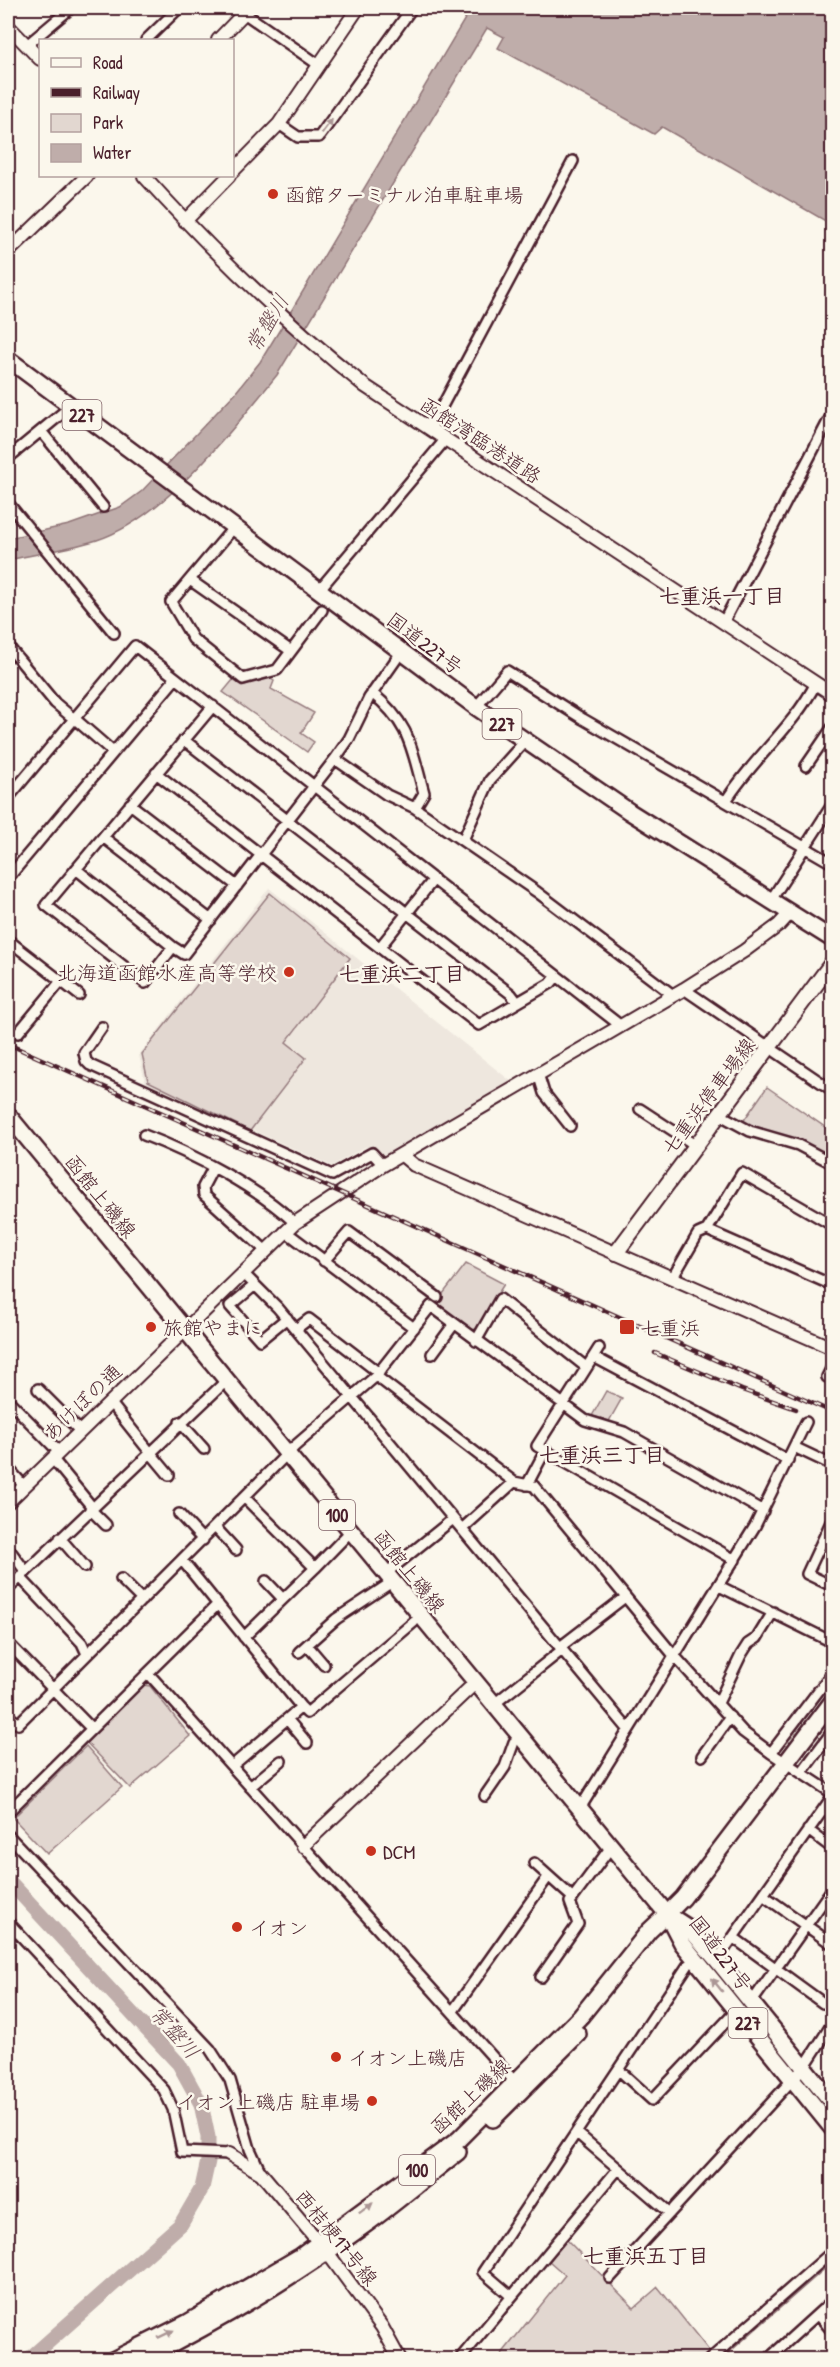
<svg xmlns="http://www.w3.org/2000/svg" width="840" height="2367" viewBox="0 0 840 2367" font-family="'Patrick Hand','Klee One',sans-serif">
<style>
.built{fill:#eee7de}
.green{fill:#e2d7d0;stroke:#967b7e;stroke-width:1.5}
.water{fill:#bfadaa;stroke:#907477;stroke-width:1.5}
.lines{fill:none;stroke-linecap:round;stroke-linejoin:round}
.stream{stroke:#907477;stroke-width:2}
.river{stroke:#bfadaa;stroke-width:15}
.minor-casing{stroke:#4a1f2b;stroke-width:14}
.tertiary-casing{stroke:#4a1f2b;stroke-width:16}
.secondary-casing{stroke:#4a1f2b;stroke-width:18}
.primary-casing{stroke:#4a1f2b;stroke-width:20}
.trunk-casing{stroke:#4a1f2b;stroke-width:20}
.minor{stroke:#fbf7ec;stroke-width:9}
.tertiary{stroke:#fbf7ec;stroke-width:12}
.secondary{stroke:#fbf7ec;stroke-width:14}
.primary{stroke:#fbf7ec;stroke-width:15}
.trunk{stroke:#fbf7ec;stroke-width:15}
.rail-casing{stroke:#4a1f2b;stroke-width:4.5}
.rail{stroke:#fbf7ec;stroke-width:2;stroke-dasharray:7;stroke-linecap:butt}
.oneway{fill:#ab9695}
.poi-dot{fill:#c8321e;stroke:#fbf7ec;stroke-width:2}
.labels{text-anchor:middle;dominant-baseline:central;stroke-width:5;stroke-linejoin:round;paint-order:stroke}
.shield{fill:#fbf7ec;stroke:#7f6065;stroke-width:1.5}
.shield-label{font-size:18px;font-weight:bold;fill:#4a1f2b}
.poi-label{font-size:20px;fill:#4a1f2b;stroke:#fbf7ec;text-anchor:start}
.street-label{font-size:20px;fill:#4a1f2b;stroke:#fbf7ec}
.water-label{font-size:21px;font-style:italic;fill:#6d4a51;stroke:#fbf7ec}
.neighbourhood-label{font-size:21px;font-weight:bold;fill:#4a1f2b;stroke:#fbf7ec}
</style>
<rect width="100%" height="100%" fill="#fbf7ec"/>
<filter id="ink" filterUnits="userSpaceOnUse"><feTurbulence type="fractalNoise" baseFrequency=".0167" numOctaves="2"/><feDisplacementMap in="SourceGraphic" scale="12" xChannelSelector="R" yChannelSelector="G"/><feConvolveMatrix kernelMatrix="1 2 1 2 8 2 1 2 1" color-interpolation-filters="sRGB"/></filter>
<g filter="url(#ink)">
<path class="built" d="M269 888 512 1082 387 1158 376 1147H365L332 1166 145 1082 139 1055Z"/>
<path class="green" d="M268 677 274 681 271 689 314 713 301 733 314 742 307 752 223 692 233 680 242 686Z
M270 893 350 958 286 1042 306 1058 250 1131 148 1081 142 1054Z
M767 1087 832 1132V1159L742 1123Z
M466 1264 504 1284 476 1329 470 1330 439 1306V1299Z
M606 1391 622 1398 609 1421 592 1416Z
M143 1685 150 1686 190 1736 130 1788 86 1742Z
M86 1746 122 1787 47 1854 13 1818Z
M567 2240 634 2308 658 2287 710 2352 701 2360H497L565 2275 549 2261Z"/>
<path class="water" d="M461 8H832V218L829 223 662 127 654 134 498 48 504 37 487 28 277 375C233 429 165 518 97 540 68 549 37 554 8 560V538L69 525 120 507 142 491 236 392 260 362 293 308 466 17 459 12Z"/>
<g class="lines">
<path class="stream" d="M720 2360 832 2262"/>
<path class="river" d="M8 1880 179 2064 201 2104 208 2137V2161L202 2188 181 2224 28 2360"/>
<g class="minor-casing">
<path id="minor" d="M244 13 319 65
M146 40 179 8
M27 45 71 8
M279 124 298 137H319L412 8
M430 429 573 161
M41 431 103 507
M8 458 71 406
M8 503 114 633
M234 527 171 602 193 639 243 679 277 670 322 610
M190 580 291 651
M319 590 445 440
M724 621 832 414
M8 646 55 703 74 719
M372 693C411 725 411 747 424 793L415 808 537 892 673 995
M213 706 46 905 145 983 173 947 184 954 335 759 349 739 369 698 402 651
M476 707 507 671 583 719 832 863
M75 719 113 752
M184 740 511 994 517 1002
M335 759 387 795 415 808
M806 766 832 728
M156 773 479 1025 551 983 557 976
M8 798 135 646 621 1026
M726 801C752 759 793 728 816 683
M130 804 237 886
M103 837 211 920
M463 840 490 780 526 740
M76 869 173 947
M8 878 176 678
M771 900 832 805
M8 940 79 995
M380 947 434 879
M684 989 769 1047
M102 1027 84 1053 86 1061 90 1065 332 1175 372 1153 383 1165
M18 1033 61 981
M776 1052 832 1090
M540 1080 544 1093 570 1126
M640 1109 695 1145
M726 1118 750 1131 798 1145 832 1163
M144 1135C192 1153 258 1188 295 1223
M213 1168 203 1187 204 1195 265 1250
M832 1225 742 1173 707 1230 832 1285
M285 1231 414 1328
M324 1261 349 1232 437 1297
M243 1273 278 1308 628 1729
M673 1277 698 1234 707 1230
M255 1285 230 1306 260 1340 287 1318
M296 1329 309 1319 379 1373
M476 1341 500 1299 586 1367
M599 1348 537 1446 735 1560
M432 1354 454 1324
M594 1357 788 1460
M376 1376 514 1482 534 1486 671 1652 743 1732 771 1753
M827 1377 832 1367
M38 1389 80 1431
M8 1400 59 1452
M110 1402 149 1451
M180 1422 204 1449
M794 1447 832 1465
M149 1451 169 1475
M52 1458 92 1507
M8 1468 24 1486
M527 1485 545 1451
M90 1509 106 1525
M179 1514 203 1540
M832 1520 807 1574 832 1586
M215 1527 236 1550
M462 1529 514 1482
M60 1538 85 1567
M8 1548 26 1572
M182 1560 301 1707 232 1766
M315 1568 351 1531
M385 1574 453 1519
M20 1577 82 1643 87 1654
M121 1579 142 1600
M266 1581 283 1599
M719 1586 832 1642
M8 1589 226 1381
M244 1637 315 1568 245 1498
M8 1643 91 1728
M307 1645 324 1665
M560 1647 625 1597
M299 1652 336 1619 392 1582
M148 1673 218 1604
M832 1673 771 1753 832 1793
M718 1703 741 1655 748 1644 757 1638 773 1612
M493 1705 562 1650
M301 1707 307 1713 414 1622
M287 1719 307 1743
M8 1722 11 1718 18 1724 23 1719 295 1446 376 1376 431 1306 585 1420 624 1432 763 1511
M702 1756 730 1717
M802 1772 832 1732
M250 1787 281 1761
M485 1796 505 1767 514 1742
M579 1810 755 1526 806 1422
M8 1812 148 1673 516 2083
M808 1830 832 1848
M8 1835 210 2049 230 2080 250 2149 261 2173
M534 1863 573 1898 611 1847
M763 1895 832 1944
M8 1922 164 2090 173 2109 182 2152 229 2154
M734 1938 823 2003
M717 1960 832 1797
M541 1977 578 1924 570 1902 573 1898
M752 2002 832 1889
M453 2011 548 1877
M619 2070 652 2100 737 2010
M577 2133 670 2213
M610 2278 805 2066 832 2024
M511 2296 483 2272 688 1965
M818 2314 832 2331
M459 2360 618 2169
M709 2360 832 2252
M767 2360 832 2301"/>
</g>
<g class="tertiary-casing">
<path id="tertiary" d="M8 26 40 59
M218 40 249 8
M232 172 279 124 358 8
M144 176C212 251 285 322 365 386L832 694
M185 221 229 176
M8 252 87 176
M402 1155 414 1165 832 1348
M8 1502 295 1223 383 1165 684 989 744 951 779 925 791 912
M303 1846 475 1683
M229 2154 261 2173 327 2252 382 2327 400 2360"/>
</g>
<g class="secondary-casing">
<path id="secondary" d="M616 1253 832 963"/>
</g>
<g class="primary-casing">
<path id="primary" d="M8 1115 667 1914
M493 2119 578 2034
M113 2360 187 2323 301 2256 459 2139 581 2016 649 1931 667 1914
M142 2360C220 2321 295 2276 365 2225 397 2202 427 2176 458 2152"/>
</g>
<g class="trunk-casing">
<path id="trunk" d="M8 359 476 707 630 812 832 939
M667 1914 682 1943 832 2128
M667 1914 683 1898 832 1702
M670 1916 690 1929 717 1960 832 2102"/>
</g>
<use href="#minor" class="minor"/>
<use href="#tertiary" class="tertiary"/>
<use href="#secondary" class="secondary"/>
<use href="#primary" class="primary"/>
<use href="#trunk" class="trunk"/>
<g class="rail-casing">
<path id="rail" d="M8 1044 832 1412
M655 1353 742 1390 796 1409"/>
</g>
<use href="#rail" class="rail"/>
</g>
<defs><path id="oneway-solid" d="M-6-.8H1V-3.2L6.5 0L1 3.2V.8H-6Z" transform="scale(1.5)"/></defs>
<g class="oneway">
<use href="#oneway-solid" transform="translate(327 126) rotate(-53)"/>
<use href="#oneway-solid" transform="translate(717 1985) rotate(-129)"/>
<use href="#oneway-solid" transform="translate(366 2208) rotate(-37)"/>
<use href="#oneway-solid" transform="translate(166 2334) rotate(-26)"/>
</g>
</g>
<g class="poi-dot">
<circle cx="273" cy="194" r="6"/>
<circle cx="289" cy="972" r="6"/>
<circle cx="151" cy="1327" r="6"/>
<rect x="619" y="1319" width="16" height="16" rx="3"/>
<circle cx="371" cy="1851" r="6"/>
<circle cx="237" cy="1927" r="6"/>
<circle cx="336" cy="2057" r="6"/>
<circle cx="372" cy="2101" r="6"/>
</g>
<g class="labels">
<g class="shield">
<rect x="62.5" y="400" width="39" height="30" rx="4.5"/>
<rect x="482.5" y="709" width="39" height="30" rx="4.5"/>
<rect x="319" y="1500" width="36" height="30" rx="4.5"/>
<rect x="728.5" y="2008" width="39" height="30" rx="4.5"/>
<rect x="399" y="2155" width="36" height="30" rx="4.5"/>
</g>
<g class="shield-label">
<text x="82" y="415">227</text>
<text x="502" y="724">227</text>
<text x="337" y="1515">100</text>
<text x="748" y="2023">227</text>
<text x="417" y="2170">100</text>
</g>
<g class="poi-label">
<text x="285" y="194">函館ターミナル泊車駐車場</text>
<text x="277" y="972" text-anchor="end">北海道函館水産高等学校</text>
<text x="163" y="1327">旅館やまに</text>
<text x="640" y="1327">七重浜</text>
<text x="383" y="1851">DCM</text>
<text x="249" y="1927">イオン</text>
<text x="348" y="2057">イオン上磯店</text>
<text x="360" y="2101" text-anchor="end">イオン上磯店 駐車場</text>
</g>
<g class="street-label">
<text transform="translate(481 440) rotate(33)">函館湾臨港道路</text>
<text transform="translate(425 643) rotate(37)">国道227号</text>
<text transform="translate(708 1096) rotate(-53)">七重浜停車場線</text>
<text transform="translate(101 1196) rotate(51)">函館上磯線</text>
<text transform="translate(82 1402) rotate(-44)">あけぼの通</text>
<text transform="translate(410 1571) rotate(51)">函館上磯線</text>
<text transform="translate(721 1953) rotate(53)">国道227号</text>
<text transform="translate(470 2096) rotate(-43)">函館上磯線</text>
<text transform="translate(337 2237) rotate(51)">西桔梗17号線</text>
</g>
<g class="water-label">
<text transform="translate(267 323) rotate(-59)">常盤川</text>
<text transform="translate(175 2032) rotate(49)">常盤川</text>
</g>
<g class="neighbourhood-label">
<text x="722" y="595">七重浜一丁目</text>
<text x="402" y="973">七重浜二丁目</text>
<text x="602" y="1454">七重浜三丁目</text>
<text x="646" y="2255">七重浜五丁目</text>
</g>
</g>
<rect width="840" height="2367" fill="none" stroke="#fbf7ec" stroke-width="30"/>
<rect x="15" y="15" width="810" height="2337" fill="none" stroke="#4a1f2b" stroke-width="2" filter="url(#ink)"/>
<rect x="39" y="39" width="195" height="138" fill="#fbf7ec" stroke="#b4a19f" stroke-width="1.5"/>
<rect x="51" y="58" width="30" height="9" fill="#fbf7ec" stroke="#b4a19f" stroke-width="1.5"/>
<text x="93" y="69" font-size="18" fill="#4a1f2b">Road</text>
<rect x="51" y="88" width="30" height="9" fill="#4a1f2b" stroke="#b4a19f" stroke-width="1.5"/>
<text x="93" y="99" font-size="18" fill="#4a1f2b">Railway</text>
<rect x="51" y="114" width="30" height="18" fill="#e2d7d0" stroke="#b4a19f" stroke-width="1.5"/>
<text x="93" y="129" font-size="18" fill="#4a1f2b">Park</text>
<rect x="51" y="144" width="30" height="18" fill="#bfadaa" stroke="#b4a19f" stroke-width="1.5"/>
<text x="93" y="159" font-size="18" fill="#4a1f2b">Water</text>
</svg>
